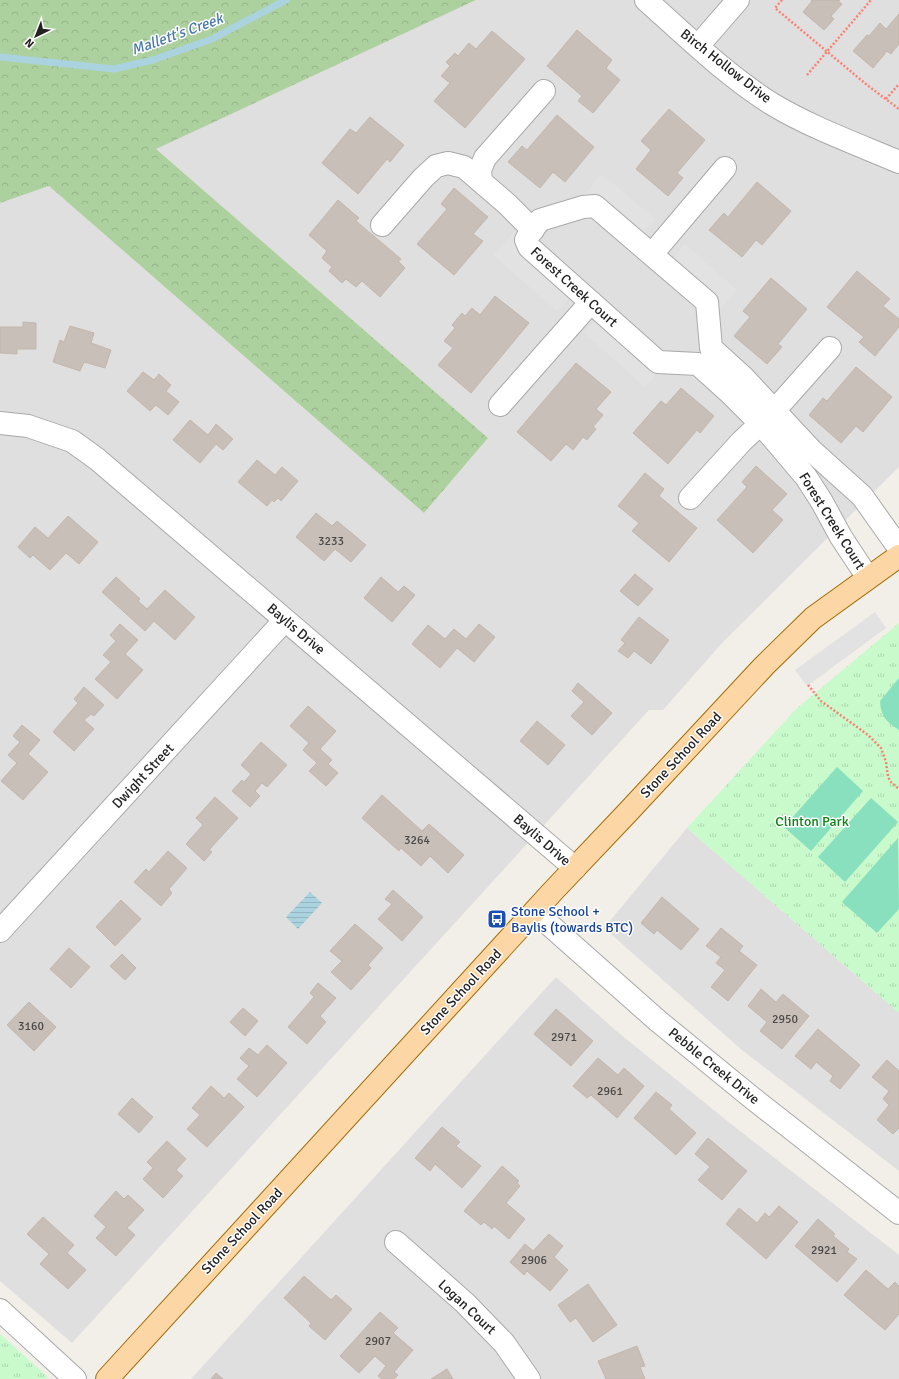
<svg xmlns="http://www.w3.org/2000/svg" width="899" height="1379" viewBox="0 0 899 1379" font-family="Signika,sans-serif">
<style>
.residential{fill:#e0dfdf}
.forest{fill:url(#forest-crowns)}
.park{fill:url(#park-tufts)}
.pitch{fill:#88e0be}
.parking{fill:#e2e2e2}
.water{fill:url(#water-rules)}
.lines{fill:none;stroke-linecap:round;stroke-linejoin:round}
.stream{stroke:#aad3df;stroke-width:7}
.building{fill:#c7bfb8;stroke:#c4b6ab}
.minor-casing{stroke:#a9a9a9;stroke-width:24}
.major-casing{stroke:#a06b00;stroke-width:24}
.path{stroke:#fa8072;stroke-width:2.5;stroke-dasharray:2 2;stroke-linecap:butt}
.minor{stroke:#fff;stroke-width:22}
.major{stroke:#fcd6a4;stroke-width:22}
.labels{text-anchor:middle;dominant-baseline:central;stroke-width:3;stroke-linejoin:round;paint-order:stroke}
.number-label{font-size:12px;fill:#4b4948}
.street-label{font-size:14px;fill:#222;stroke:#fff}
.park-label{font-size:14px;fill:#0c8416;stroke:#fff}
.transit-label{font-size:14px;fill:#164399;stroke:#fff;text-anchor:start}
.water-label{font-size:15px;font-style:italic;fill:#4a7aab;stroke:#fff}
</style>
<defs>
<pattern id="forest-crowns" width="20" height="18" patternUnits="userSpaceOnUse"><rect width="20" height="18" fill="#add19e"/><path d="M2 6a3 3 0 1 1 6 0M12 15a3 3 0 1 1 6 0" fill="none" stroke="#95b388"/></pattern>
<pattern id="park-tufts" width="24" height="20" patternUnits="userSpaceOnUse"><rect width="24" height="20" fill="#c8facc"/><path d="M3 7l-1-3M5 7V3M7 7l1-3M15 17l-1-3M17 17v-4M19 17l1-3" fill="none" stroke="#acd6af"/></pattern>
<pattern id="water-rules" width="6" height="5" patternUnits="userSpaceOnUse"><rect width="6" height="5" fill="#aad3df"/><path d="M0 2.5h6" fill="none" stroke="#92b5bf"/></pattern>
</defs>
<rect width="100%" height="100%" fill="#f2efe9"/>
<path class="residential" d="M476 0H899V467L723 642 663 710H649L72 1343 0 1281V203L49 186 424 513 488 438 155 149Z
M687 828 899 1013V1171L742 1050 604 928Z
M556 977 614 1029 726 1120 899 1255V1379H191Z"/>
<path class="forest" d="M0 0H476L156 149 488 438 424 513 49 186 0 203Z"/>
<path class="park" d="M899 623V1013L687 828 796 709Z
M0 1334 48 1377 46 1379H0Z"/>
<path class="pitch" d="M899 678V730C886 721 881 717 880 701Z
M837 767 863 791 811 851 784 827Z
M871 798 898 822 845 882 818 857Z
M898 838 899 909 877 933 842 902Z"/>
<path class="parking" d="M602 174 655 219 635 243 581 198Z
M513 233 577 289 557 311 493 255Z
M685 244 737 290 715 315 663 269Z
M604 311 665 364 645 387 584 333Z
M875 612 886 628 807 686 795 670Z"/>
<path class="water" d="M310 892 322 903 298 929 286 917Z"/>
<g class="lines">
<path class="stream" d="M0 57 114 69 153 60 212 39 286 0"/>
</g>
<path class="building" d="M811 0H840L838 1 842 4 831 16 834 19 824 30 803 12 812 1Z
M899 14V44L891 54 887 51 873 68 853 51 867 35 869 36 880 23 886 29Z
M577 30 612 60 606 68 620 80 593 113 578 101 582 96 547 66Z
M492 31 525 59 465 128 434 101 450 83 441 76 450 66 446 62 455 53 458 56 469 43 476 49Z
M669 109 705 140 677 173 683 178 668 196 636 169 651 150 641 141Z
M557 115 594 147 565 182 553 172 540 188 508 162 522 146 527 150Z
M370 117 404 145 390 162 387 159 358 194 322 163 350 129 356 133Z
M757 182 791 211 762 245 756 240 742 257 709 230 724 213 728 217Z
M454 188 488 217 473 234 483 241 454 275 417 244 447 209 441 204Z
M338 200 359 218 356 221 401 259 398 261 405 268 380 297 362 281 356 287 346 279 342 283 329 271 332 267 322 258 327 251 309 235Z
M857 271 890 299 883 306 899 319V327L875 356 859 342 864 337 827 307Z
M771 278 807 309 778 344 782 347 767 364 734 336 750 317 743 311Z
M495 296 529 323 471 393 438 365 453 348 444 341 455 328 452 325 462 313 465 316 472 308 480 315Z
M23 322 36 323V349H17V354L0 353V327H23Z
M70 326 94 333 91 343 111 350 105 368 84 362 80 371 53 362 60 340 64 342Z
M576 363 611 392 596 409 603 415 593 427 596 429 587 440 583 437 573 450 566 444 551 461 517 432Z
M856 367 892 397 863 432 856 426 841 443 809 415 823 398 827 401Z
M143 372 154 380 159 374 171 385 166 391 179 402 168 415 156 405 150 411 127 391Z
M681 388 714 416 700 433 697 430 668 464 633 433 661 401 666 405Z
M190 420 208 435 216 424 233 439 223 450 216 444 200 463 173 440Z
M257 460 275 475 282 467 298 481 281 501 278 498 274 502 272 500 267 506 238 482Z
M756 466 787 494 772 510 783 520 753 553 717 520 747 487 742 482Z
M645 473 664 489 659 496 697 528 669 562 632 531 639 523 618 506Z
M316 513 332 526 337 521 366 545 351 562 335 549 324 561 296 537Z
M68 516 98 542 79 564 66 553 50 570 33 555 30 558 18 547 35 527 48 538Z
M635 574 653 589 638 606 620 591Z
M116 577 140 599 138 601 147 609 165 590 195 617 175 640 154 621 145 631 102 592Z
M381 577 398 592 404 586 415 595 392 622 364 598Z
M639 617 669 640 651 664 634 651 628 658 618 651 625 643 621 640Z
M120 624 138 640 125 654 143 670 117 699 95 679 111 662 103 655 116 641 110 635Z
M479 624 495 637 474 662 457 648 440 668 412 644 428 625 445 639 454 629 466 639Z
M578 683 612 713 592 735 571 716 584 702 572 691Z
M84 687 104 705 94 716 91 714 84 720 94 729 74 751 53 732 78 703 74 699Z
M308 706 336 731 320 749 332 760 328 764 338 773 326 786 309 771 317 763 303 750 309 743 290 726Z
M537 721 565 745 548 765 520 741Z
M22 725 40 740 28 754 48 772 23 800 1 781 17 763 8 755 20 742 13 736Z
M261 742 287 765 267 787 262 783 255 791 260 796 250 807 232 791 242 780 244 782 251 774 241 765Z
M382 795 422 831 429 824 464 855 448 873 430 856 421 866 401 848 399 851 362 818Z
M215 797 238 818 209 850 212 852 204 861 186 844 203 825 196 818Z
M168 851 187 868 169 889 172 893 161 906 134 882 146 869 149 872Z
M393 890 423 917 402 941 378 919 392 904 385 899Z
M662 897 699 929 681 950 657 930 654 934 641 923Z
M121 900 141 919 115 946 96 927Z
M355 924 383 948 368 965 371 968 351 990 331 972 342 961 330 951Z
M721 928 743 946 739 951 757 965 728 1001 711 987 725 970 716 963 721 957 706 946Z
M69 948 90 967 71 988 50 969Z
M122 954 136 968 125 980 110 966Z
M318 983 336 998 320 1016 326 1022 307 1044 288 1027 314 997 310 993Z
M761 989 776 1002 783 994 809 1016 782 1049 760 1031 767 1022 748 1006Z
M29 1002 56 1027 34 1051 7 1025Z
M243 1008 258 1021 245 1036 230 1022Z
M556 1009 593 1041 571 1066 534 1034Z
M818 1029 860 1065 840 1089 830 1081 833 1076 816 1062 811 1069 795 1056Z
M267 1045 287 1063 257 1097 237 1079 249 1066 240 1058 249 1048 258 1055Z
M598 1058 618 1075 624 1068 644 1086 617 1118 591 1095 587 1098 573 1086Z
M887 1060 899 1071V1128L893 1134 877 1120 889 1105 883 1099 889 1091 872 1077Z
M211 1086 224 1098 229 1093 244 1107 207 1147 187 1129 200 1115 192 1108Z
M656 1092 672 1105 669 1109 696 1133 676 1155 634 1118Z
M132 1098 153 1117 139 1133 118 1114Z
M442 1127 460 1142 456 1146 481 1166 462 1188 435 1164 430 1171 415 1158Z
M708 1138 747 1171 722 1200 698 1180 710 1167 695 1154Z
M167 1141 186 1159 176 1170 183 1176 163 1198 143 1179 153 1168 147 1162Z
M502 1166 519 1181 517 1183 520 1186 506 1203 525 1219 509 1239 494 1226 492 1229 484 1222 481 1225 464 1211Z
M116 1191 124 1199 128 1195 144 1210 127 1228 135 1235 116 1256 96 1238 106 1227 94 1216Z
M779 1206 798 1222 766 1259 726 1224 739 1208 757 1223 765 1213 769 1217Z
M43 1217 74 1245 67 1253 86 1270 68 1289 40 1264 49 1254 27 1234Z
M818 1219 835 1234 833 1236 849 1249 847 1252 857 1259 837 1282 795 1246Z
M549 1234 563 1246 554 1257 568 1270 550 1291 527 1271 524 1275 510 1262 525 1244 533 1251Z
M866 1270 888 1289 895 1282 899 1286V1314L885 1330 844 1295Z
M304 1276 331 1300 336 1295 352 1309 325 1340 309 1326 311 1323 284 1298Z
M588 1284 617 1325 593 1342 576 1318 570 1322 558 1305Z
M380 1312 398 1328 393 1333 413 1350 394 1372 398 1375 394 1379H382L378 1376 386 1366 375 1356 359 1373 340 1356Z
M637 1346 645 1366 640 1367 645 1379H606L598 1361Z
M447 1369 453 1379H431Z
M216 1373 223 1379H211Z"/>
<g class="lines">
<g class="minor-casing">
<path id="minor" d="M646 0C686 36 726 75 772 104 812 128 857 144 899 162
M698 46 738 0
M481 181 480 170 485 158 544 91
M382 225 423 178 436 166 448 163 464 167 507 204 533 230
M652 254 725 168
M500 405 591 302
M0 423 28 426 72 441 97 459 575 868
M690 498 742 441 774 411 830 348
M868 578 841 537 822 502 806 477 760 423 729 392 698 364 658 362 529 247 526 240 528 236 540 220 583 207 595 206 707 302 711 348 744 378 812 451 862 496 899 548
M535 912 658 1021 751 1097 899 1213
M0 931 285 620
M396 1242 465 1303 504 1343 529 1379
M0 1310 75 1379"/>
</g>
<g class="major-casing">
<path id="major" d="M107 1379 554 890 628 812 764 666 813 618 899 556"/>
</g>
<path class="path" d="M782 0 775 8 867 85 899 109
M807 75 871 0
M886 99 899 84
M808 685 821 701 868 735 881 748 886 762 888 777 891 782 899 789"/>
<use href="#minor" class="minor"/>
<use href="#major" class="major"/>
</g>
<defs>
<g id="bus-square" transform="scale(1)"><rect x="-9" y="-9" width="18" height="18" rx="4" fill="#1a4fb4" stroke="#fff"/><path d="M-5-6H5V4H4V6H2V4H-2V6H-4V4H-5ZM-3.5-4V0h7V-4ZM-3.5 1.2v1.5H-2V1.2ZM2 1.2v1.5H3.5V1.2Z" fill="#fff"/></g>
</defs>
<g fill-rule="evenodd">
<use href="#bus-square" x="497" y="919"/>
</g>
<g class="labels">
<g class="number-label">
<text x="331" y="541">3233</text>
<text x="417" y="840">3264</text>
<text x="785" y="1019">2950</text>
<text x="31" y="1026">3160</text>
<text x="564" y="1037">2971</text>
<text x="610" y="1091">2961</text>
<text x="824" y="1250">2921</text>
<text x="534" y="1260">2906</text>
<text x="378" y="1341">2907</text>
</g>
<g class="street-label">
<text transform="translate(726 66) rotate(38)">Birch Hollow Drive</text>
<text transform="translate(574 287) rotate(42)">Forest Creek Court</text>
<text transform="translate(832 521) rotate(58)">Forest Creek Court</text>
<text transform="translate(296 629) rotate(40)">Baylis Drive</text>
<text transform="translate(681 755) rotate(-47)">Stone School Road</text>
<text transform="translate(143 776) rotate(-47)">Dwight Street</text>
<text transform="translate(542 840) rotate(41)">Baylis Drive</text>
<text transform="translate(461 992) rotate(-47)">Stone School Road</text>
<text transform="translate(714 1066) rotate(39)">Pebble Creek Drive</text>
<text transform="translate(242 1231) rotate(-47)">Stone School Road</text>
<text transform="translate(467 1307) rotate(43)">Logan Court</text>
</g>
<g class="park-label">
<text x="812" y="821">Clinton Park</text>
</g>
<g class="transit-label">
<text x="511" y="911">Stone School +<tspan x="511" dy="16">Baylis (towards BTC)</tspan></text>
</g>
<g class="water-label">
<text transform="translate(177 34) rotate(-20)">Mallett's Creek</text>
</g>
</g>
<g transform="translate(36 36) rotate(223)" stroke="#ffffff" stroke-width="3" paint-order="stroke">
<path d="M0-3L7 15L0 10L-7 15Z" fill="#222222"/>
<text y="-6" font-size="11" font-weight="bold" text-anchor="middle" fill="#222222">N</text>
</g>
</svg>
